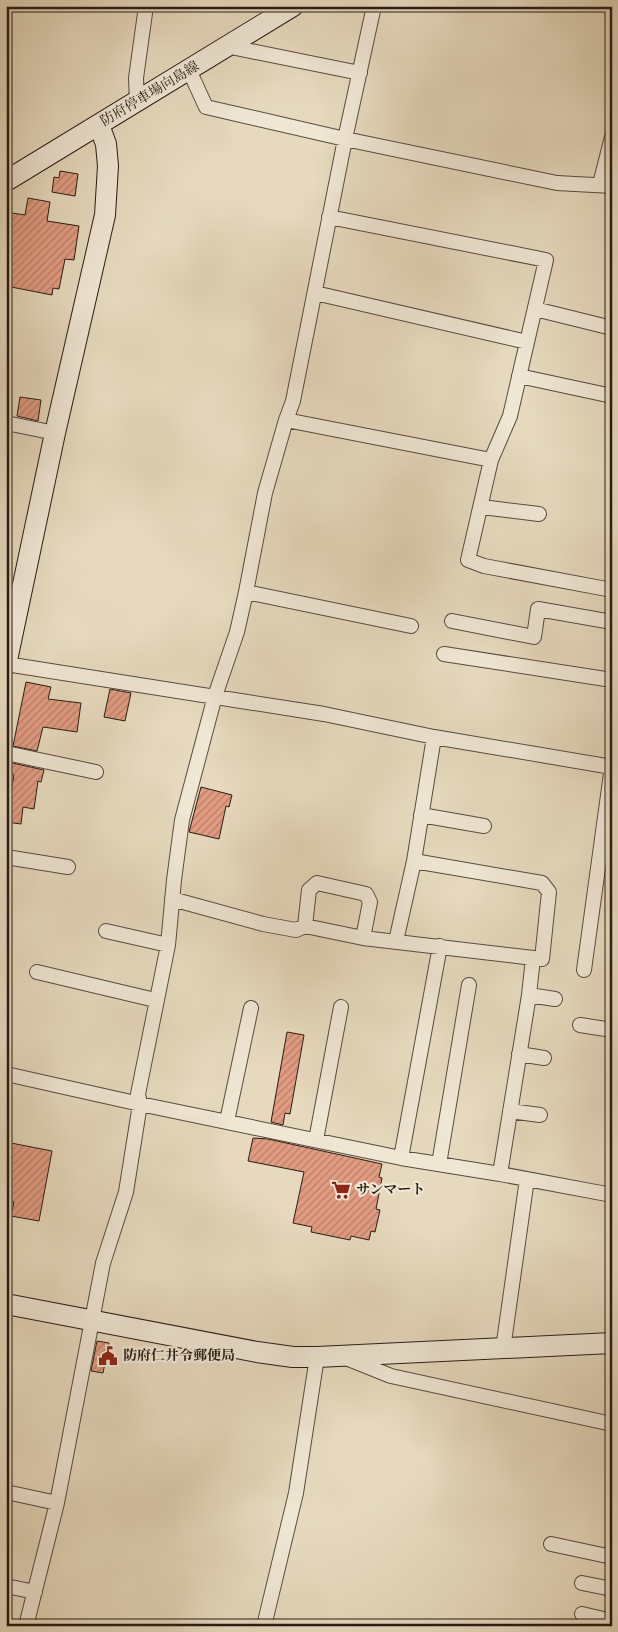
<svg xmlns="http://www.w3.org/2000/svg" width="618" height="1632" viewBox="0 0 618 1632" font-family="'IM FELL English','Noto Serif JP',serif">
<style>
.building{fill:url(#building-hatch);stroke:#271c15}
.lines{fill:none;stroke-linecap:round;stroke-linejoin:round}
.street-casing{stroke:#574b3f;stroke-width:16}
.secondary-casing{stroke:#271c15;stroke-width:22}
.street{stroke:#efe6d4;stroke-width:14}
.secondary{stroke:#efe6d4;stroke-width:20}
.labels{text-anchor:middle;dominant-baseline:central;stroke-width:4.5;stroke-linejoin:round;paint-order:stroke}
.street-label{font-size:14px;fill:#271c15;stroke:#efe6d4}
.poi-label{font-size:14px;font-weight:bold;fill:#271c15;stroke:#efe6d4;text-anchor:start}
</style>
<defs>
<pattern id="building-hatch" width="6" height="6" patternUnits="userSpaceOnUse" patternTransform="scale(1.25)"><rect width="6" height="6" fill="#e29c82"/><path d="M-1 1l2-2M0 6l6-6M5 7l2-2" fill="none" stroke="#b77e69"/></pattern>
</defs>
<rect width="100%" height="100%" fill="#e6d9bd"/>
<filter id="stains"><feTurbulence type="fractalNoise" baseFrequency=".004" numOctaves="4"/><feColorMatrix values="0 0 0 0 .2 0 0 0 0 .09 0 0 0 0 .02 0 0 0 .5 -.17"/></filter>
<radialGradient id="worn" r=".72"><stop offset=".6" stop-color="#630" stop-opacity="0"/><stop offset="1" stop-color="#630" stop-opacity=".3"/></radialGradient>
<path class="building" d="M60 171 78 174 75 196 52 192 54 177 59 178Z
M28 198 50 202 47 221 79 226 74 260 65 259 59 289 53 288 52 295 6 286V212L25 215Z
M20 397 41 400 38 421 17 416Z
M26 682 51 687 48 699 81 703 77 732 43 727 37 751 13 746Z
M110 689 131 693 125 721 104 717Z
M8 762 44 770 41 782 38 781 34 809 23 807 21 824 6 822V809L8 810 14 775 6 773Z
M201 787 232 795 229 807 226 806 219 839 189 832Z
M287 1032 304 1035 290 1114 285 1113 283 1125 271 1122Z
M253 1138 268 1139 382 1164 379 1177 382 1178 376 1209 380 1210 375 1232 371 1231 369 1240 351 1236 350 1240 311 1232 312 1227 293 1223 304 1172 248 1161Z
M6 1142 52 1151 39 1221 11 1216 14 1202 6 1200Z
M97 1341 109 1343 103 1373 91 1371Z"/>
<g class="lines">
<g class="street-casing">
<path id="street" d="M226 46 360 73
M189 70 206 107 345 139 557 183 612 186
M137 101 136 78 146 6
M600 184 612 137
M329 217 546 260 510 416 491 460 468 560 484 566 612 590
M315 293 527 342
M535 309 612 328
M519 376 612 396
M286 420 491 460
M6 423 55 433
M482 507 539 514
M246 592 411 626
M452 621 534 637 538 609 612 622
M444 654 612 680
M6 664 324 714 434 737 612 767
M6 753 96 772
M421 815 484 826
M6 857 68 867
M172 899 263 924 296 930 305 926 363 938 542 959 549 892 542 883 414 861
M305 926 309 890 317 883 366 894 370 902 363 938
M106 931 168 945
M396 941 414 861 434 737
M584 970 612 766
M37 972 155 1000
M529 995 555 999
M580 1025 612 1030
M519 1054 544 1058
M6 1074 140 1104 401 1158 500 1174 612 1195
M510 1111 540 1115
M227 1121 251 1008
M316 1140 341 1007
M401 1158 440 946
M439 1164 469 985
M500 1174 529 995 533 958
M503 1349 527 1179
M346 1358 391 1376 612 1424
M6 1492 57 1503
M551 1544 612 1557
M582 1583 612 1589
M6 1586 35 1592
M582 1614 612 1621
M26 1626 57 1503 103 1263 126 1192 140 1104 138 1094 168 945 174 880 182 820 215 696 237 632 246 592 265 493 286 420 293 401 345 139 374 6
M264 1626 296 1493 317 1357"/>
</g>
<g class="secondary-casing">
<path id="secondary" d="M6 181 293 6
M6 665 55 433 105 215 108 166 106 144 99 125
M6 1304 257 1352 293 1357H317L612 1343"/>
</g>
<use href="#street" class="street"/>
<use href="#secondary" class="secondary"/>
</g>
<defs>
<g id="supermarket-bare" transform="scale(1.5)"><path d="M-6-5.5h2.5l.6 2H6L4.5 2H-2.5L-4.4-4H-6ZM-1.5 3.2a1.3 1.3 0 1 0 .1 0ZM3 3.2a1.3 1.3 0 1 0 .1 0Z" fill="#8f2418" stroke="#efe6d4" stroke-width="2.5" paint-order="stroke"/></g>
<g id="civic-bare" transform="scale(1.5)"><path d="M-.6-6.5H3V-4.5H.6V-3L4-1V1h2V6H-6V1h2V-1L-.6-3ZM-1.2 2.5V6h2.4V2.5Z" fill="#8f2418" stroke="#efe6d4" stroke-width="2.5" paint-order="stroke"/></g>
</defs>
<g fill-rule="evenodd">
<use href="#supermarket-bare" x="341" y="1190"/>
<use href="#civic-bare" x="108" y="1356"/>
</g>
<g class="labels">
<g class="street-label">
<text transform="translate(150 94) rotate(-31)">防府停車場向島線</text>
</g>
<g class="poi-label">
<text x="356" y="1190">サンマート</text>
<text x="123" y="1356">防府仁井令郵便局</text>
</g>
</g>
<rect width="618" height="1632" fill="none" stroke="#e6d9bd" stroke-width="25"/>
<rect x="8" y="8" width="603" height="1617" fill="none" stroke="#271c15" stroke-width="2.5"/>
<rect x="12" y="12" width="593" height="1607" fill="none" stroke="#271c15"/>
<rect width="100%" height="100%" filter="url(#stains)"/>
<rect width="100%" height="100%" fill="url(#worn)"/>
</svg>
